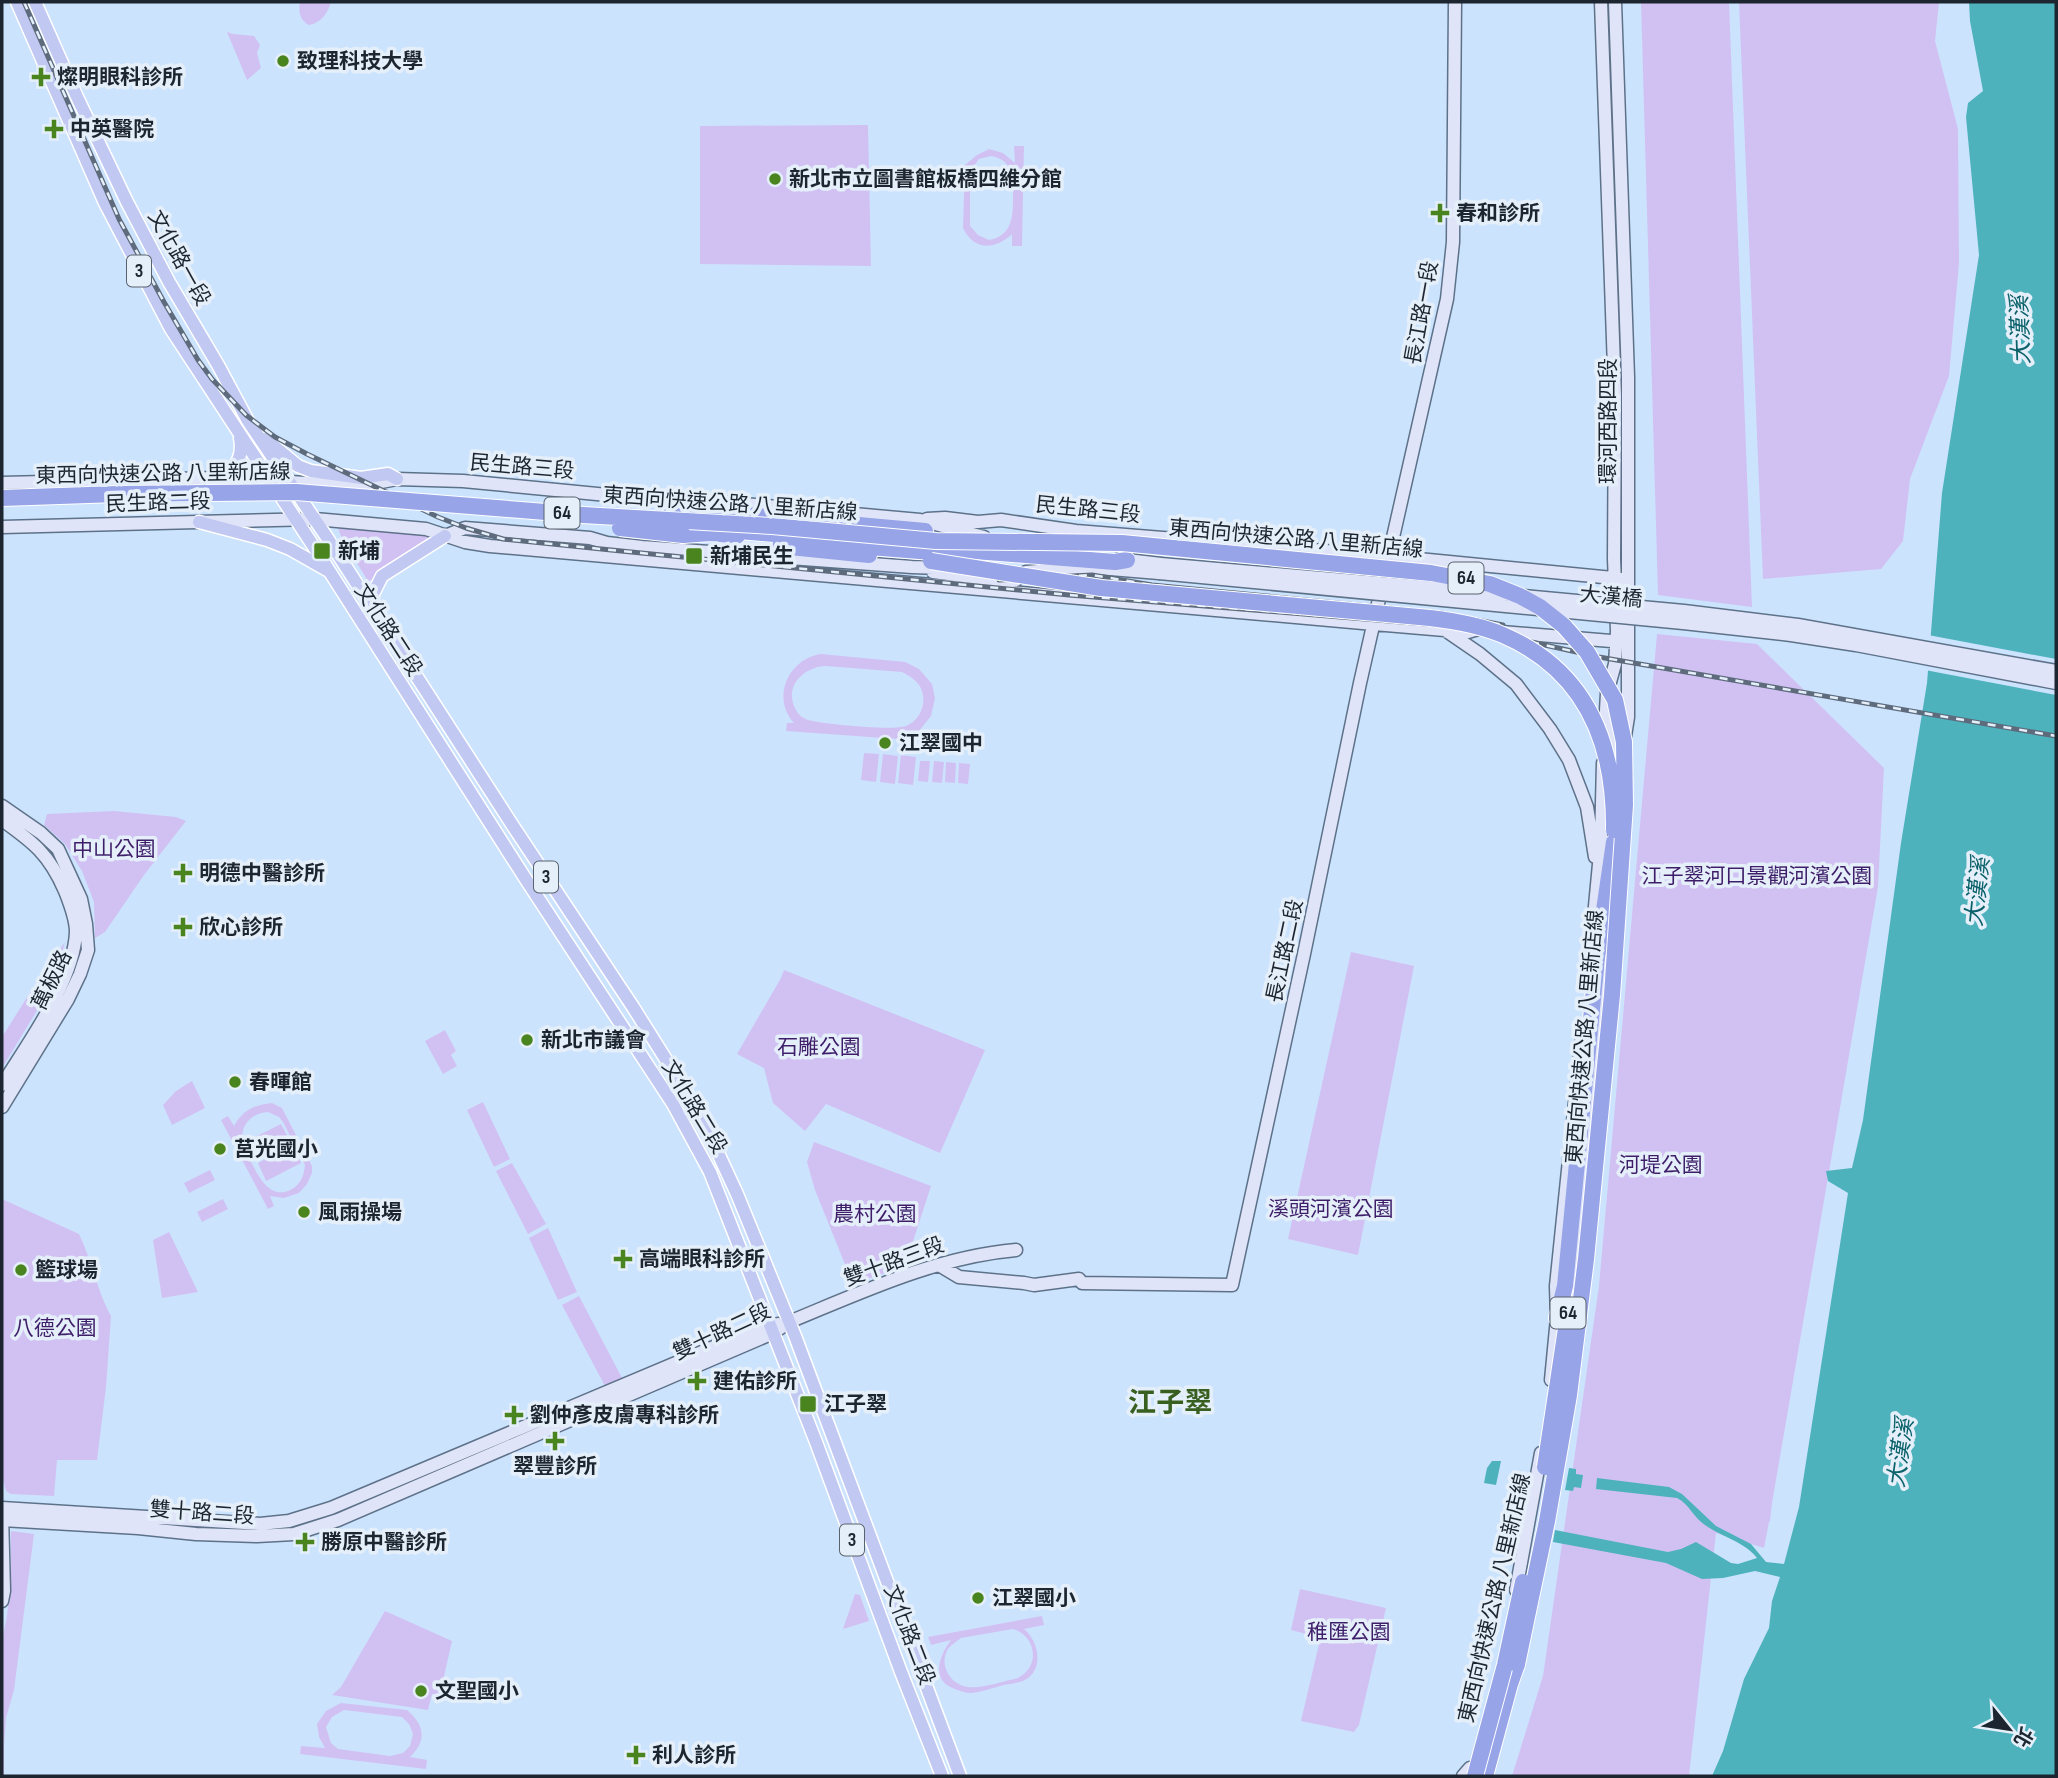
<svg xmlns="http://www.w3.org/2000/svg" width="2058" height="1778" viewBox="0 0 2058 1778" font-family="'Sofia Sans Condensed','Noto Sans TC',sans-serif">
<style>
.green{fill:#d1c1f3;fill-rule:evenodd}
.water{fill:#4eb2bd}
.pier{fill:#cce3fe}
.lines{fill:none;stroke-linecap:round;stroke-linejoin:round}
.secondary-casing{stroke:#5d7289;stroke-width:15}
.primary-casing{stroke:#fff;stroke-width:15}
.highway-casing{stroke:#fff;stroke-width:18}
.secondary{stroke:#e0e4f8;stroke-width:12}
.primary{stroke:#c1c8f1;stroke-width:12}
.highway{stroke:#97a4e8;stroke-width:16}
.rail-casing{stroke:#5d6b7c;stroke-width:5}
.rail{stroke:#e5effa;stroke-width:2.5;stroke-dasharray:8;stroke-linecap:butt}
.secondary-bridge-casing{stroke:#5d7289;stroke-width:15;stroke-linecap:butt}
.highway-bridge-casing{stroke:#fff;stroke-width:18;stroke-linecap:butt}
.secondary-bridge{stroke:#e0e4f8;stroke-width:12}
.highway-bridge{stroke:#97a4e8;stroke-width:16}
.poi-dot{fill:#4a841f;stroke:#e5effa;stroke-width:2.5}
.labels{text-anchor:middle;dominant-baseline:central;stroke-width:7;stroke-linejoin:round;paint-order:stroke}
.shield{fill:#e5effa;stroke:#59626d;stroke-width:2}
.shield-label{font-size:19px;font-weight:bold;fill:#1d2630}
.poi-label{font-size:21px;font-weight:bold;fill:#1d2630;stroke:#e5effa;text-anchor:start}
.street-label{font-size:21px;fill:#1d2630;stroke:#e5effa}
.park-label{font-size:21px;fill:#3e1e69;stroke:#e5effa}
.water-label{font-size:23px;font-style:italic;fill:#0c626a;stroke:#e5effa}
.district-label{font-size:28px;font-weight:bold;fill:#385e20;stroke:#e5effa}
</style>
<rect width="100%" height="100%" fill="#cce3fe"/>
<path class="green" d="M300 2H331C328 13 321 23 309 25 300 21 298 11 300 2Z
M1641 2H1729L1752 607 1658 595Z
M1739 2H1939L1935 41 1958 129 1959 263 1949 376 1910 479 1903 541 1881 569 1763 579Z
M227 32 233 34 254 36 260 45 257 53 261 68 247 80Z
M868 125 871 266 700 264V126Z
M1014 146H1024L1022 246H1012V234C995 250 974 251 963 228L965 165 977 155 989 149 1003 153 1015 163ZM991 156C1012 159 1014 178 1013 196 1013 215 1013 236 989 240L978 235 970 226V171L979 159Z
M337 525 445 536 382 576 368 581 342 539Z
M1657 634 1757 644 1884 768 1878 887 1772 1503 1770 1521 1769 1522 1764 1548 1716 1533 1689 1776H1512L1543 1676 1599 1286Z
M821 654 905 662 919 669 932 684 935 698 931 716 919 731 925 732V741L786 731 787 723H794C771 698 788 659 821 654ZM826 666 902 672C912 677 921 683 923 695 925 708 918 721 906 726 893 731 823 724 808 720 803 718 799 716 796 710 783 687 803 667 826 666Z
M864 753 879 754 876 782 861 780Z
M883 754 898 756 895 784 880 782Z
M901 755 916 757 913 785 898 783Z
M920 761H930L928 782 918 781Z
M934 761 944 762 942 783 932 782Z
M946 762 956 763 955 783 945 782Z
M959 763 970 764 968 784 958 783Z
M114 811 176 817 186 821 144 875 105 932 95 938 94 902 82 871 65 844 44 825 47 814Z
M65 942 55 981 2 1068V1037L31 991Z
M1351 952 1414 966 1358 1255 1288 1239Z
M784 970 985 1050 940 1153 826 1104 805 1131 773 1103 764 1068 737 1054 781 978Z
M445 1030 456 1051 451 1055 457 1066 443 1074 425 1041Z
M192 1081 205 1108 172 1125 163 1105 176 1091Z
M483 1102 510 1159 494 1167 467 1110Z
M272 1103 282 1108 312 1166V1173L307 1184 299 1193 284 1198 270 1196 274 1206 268 1209 221 1120 228 1116 234 1126C243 1110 254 1105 272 1103ZM268 1112 279 1117 283 1122 305 1165C304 1175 301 1184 292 1189 264 1205 251 1159 242 1141 241 1124 252 1113 268 1112Z
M281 1124 290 1141 255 1159 247 1141Z
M814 1142 931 1186 905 1266 853 1284 815 1190 807 1162Z
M292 1145 301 1163 266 1181 258 1163Z
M512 1163 546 1224 528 1234 496 1171Z
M210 1170 215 1180 189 1193 184 1183Z
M2 1199 79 1234C92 1261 97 1291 111 1316L106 1387 97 1460H57L54 1496 11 1494 6 1491 2 1476Z
M223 1199 228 1209 202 1222 197 1212Z
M548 1228 577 1292 558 1300 529 1238Z
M169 1232 198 1292 162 1298 153 1240Z
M579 1296 622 1378 605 1386 562 1305Z
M11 1531 34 1534 14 1690 6 1718 4 1745V1776H2V1640L7 1616 11 1573Z
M1300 1589 1386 1608 1359 1725 1354 1732 1301 1721 1319 1644 1313 1642 1314 1636 1291 1630Z
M855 1594 860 1595 869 1621 843 1629Z
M385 1611 452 1641 440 1694H432L428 1710 332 1695 341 1687Z
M1042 1616 1044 1625 1024 1629C1038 1640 1045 1669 1025 1680 1019 1683 1010 1684 1003 1685 993 1688 982 1692 971 1693 966 1693 960 1691 955 1689 930 1681 939 1656 951 1640L931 1645 928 1637ZM1013 1629C1036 1636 1041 1666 1018 1678 1005 1681 981 1689 968 1687 951 1685 938 1665 948 1649 951 1645 957 1641 961 1638Z
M341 1703 407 1710C425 1725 427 1741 410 1757L427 1760 426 1769 300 1754 301 1746 325 1748 319 1737 317 1724 326 1711ZM344 1710 402 1717 409 1724 413 1734 410 1746 403 1753 390 1756 338 1749 331 1743 326 1727 332 1717Z"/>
<path class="water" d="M1969 2H2056V1776H1712L1723 1751 1744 1679 1769 1628 1772 1601 1780 1577 1755 1571 1723 1578 1702 1579 1666 1563 1553 1542 1555 1530 1668 1552 1681 1549 1696 1542 1731 1563 1738 1564 1757 1558C1745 1542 1722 1537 1705 1525 1694 1518 1689 1504 1677 1498L1596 1489 1597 1478 1669 1487 1682 1494 1716 1526 1751 1544 1766 1562 1784 1564 1799 1507 1848 1193 1828 1181 1826 1171 1852 1168 1863 1120 1901 843 1927 683 1942 493 1979 255 1966 117 1968 103 1983 91 1970 21Z
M1492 1461H1501L1496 1485 1484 1483 1487 1468Z
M1569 1468 1576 1469V1474L1583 1475 1581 1488 1574 1487 1573 1491 1565 1490Z"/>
<path class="pier" d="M1928 635 2056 659V695L1925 670Z"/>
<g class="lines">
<g class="secondary-casing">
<path id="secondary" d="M1601 2 1615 396 1614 559 1617 631 1615 664 1607 693 1604 745
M1615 2 1628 377V717L1625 736
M2 483 217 478 360 486 397 479 463 481 659 500 678 498 920 520 984 537
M927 519 945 518 978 522 1001 520 1076 531 1388 556 1623 579
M2 527 315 519 426 529 465 542 490 546 1374 624 1468 632 1478 629
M445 536 465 528 590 538 607 543 642 547 912 567 941 568
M1119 559 1161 564
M933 572 988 579 1016 580
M1026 572 1086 567 1159 573
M1445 630 1480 654 1516 684 1550 729 1569 760 1587 807 1595 857
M1502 632 1623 642
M1616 724V779
M2 806 41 833 58 849 81 899 86 924 88 950 80 974 68 999 2 1107
M2 820C33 842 49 854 65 891 70 904 76 918 76 932 74 981 28 1043 2 1085
M1591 948 1601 843 1603 763
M939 1265 959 1277 1024 1283 1034 1285 1079 1279 1082 1283 1232 1285 1304 954 1360 683 1447 299 1453 242 1455 2
M1576 1283 1606 973
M1551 1380 1557 1318 1556 1286 1583 1025
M2 1508 260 1524 289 1521 331 1508 759 1328 778 1324
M2 1520 138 1528 196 1534 257 1536 294 1534 338 1520 773 1333 789 1322C862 1292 936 1257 1016 1250
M1516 1590 1541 1453
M2 1601 4 1591 2 1514
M1463 1776 1470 1768"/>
</g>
<g class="primary-casing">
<path id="primary" d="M17 2 105 203 171 329 314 547 525 878 673 1104 710 1172 816 1442 901 1672 942 1776
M35 2 77 97 127 202 169 282 218 365 248 421 326 536 513 826 633 1007 699 1112 737 1194 795 1336 960 1776
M265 439 298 466 311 471 361 478 388 474 397 479
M217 478C235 471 244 458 240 438
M199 522 267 540 290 549 327 570
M372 606 373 594 382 576 445 536"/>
</g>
<g class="highway-casing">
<path id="highway" d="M659 500 682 509 925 531
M728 530 866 542
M683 535 711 533 737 536
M780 546 869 555
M857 546 932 552
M924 547 1115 562 1127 560
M1557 1318 1565 1286 1597 958 1614 842
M1485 1776 1510 1684 1517 1664"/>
</g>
<use href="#secondary" class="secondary"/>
<use href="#primary" class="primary"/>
<use href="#highway" class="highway"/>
<g class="rail-casing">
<path id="rail" d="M24 2 119 219 164 302 198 360 212 379 246 415 275 437 307 454 438 517 466 528 503 539 621 551 1069 595 1450 626 1495 634 1599 657 2056 736
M999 580 1092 575 1152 585 1441 613 1503 625"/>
</g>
<use href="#rail" class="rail"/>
<g class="secondary-bridge-casing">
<path id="secondary-bridge" d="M1161 564 1505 594
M1159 573 1683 623 1791 635 1856 645 2056 683
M1523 596 1684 611 1798 625 2056 671"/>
</g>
<g class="highway-bridge-casing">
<path id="highway-bridge" d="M2 498 117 494 296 492 583 515 772 526 936 541 1122 543 1431 573 1490 584 1520 596 1540 607 1564 626 1587 652 1615 700 1624 742 1625 805 1612 995 1586 1259 1569 1395 1547 1521 1517 1664
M620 528 683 535
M931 561 1101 588 1430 618C1455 621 1480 625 1503 635 1587 671 1615 744 1614 830
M1545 1467 1569 1309
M1475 1776 1505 1665 1523 1582"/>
</g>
<use href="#secondary-bridge" class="secondary-bridge"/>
<use href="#highway-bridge" class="highway-bridge"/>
</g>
<g class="poi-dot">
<circle cx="283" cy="61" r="7"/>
<path d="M37.5 66.5h7v7h7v7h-7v7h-7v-7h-7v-7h7z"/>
<path d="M50.5 118.5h7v7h7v7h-7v7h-7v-7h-7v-7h7z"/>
<circle cx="775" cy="179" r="7"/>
<path d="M1436.5 202.5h7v7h7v7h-7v7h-7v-7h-7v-7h7z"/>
<rect x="313" y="542" width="18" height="18" rx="3.5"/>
<rect x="685" y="547" width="18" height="18" rx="3.5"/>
<circle cx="885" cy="743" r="7"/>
<path d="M179.5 862.5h7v7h7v7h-7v7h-7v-7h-7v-7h7z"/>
<path d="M179.5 916.5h7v7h7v7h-7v7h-7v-7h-7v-7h7z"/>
<circle cx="527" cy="1040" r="7"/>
<circle cx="235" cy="1082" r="7"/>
<circle cx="220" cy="1149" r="7"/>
<circle cx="304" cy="1212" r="7"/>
<path d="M619.5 1248.5h7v7h7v7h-7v7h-7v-7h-7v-7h7z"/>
<circle cx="21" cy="1270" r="7"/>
<path d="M693.5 1370.5h7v7h7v7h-7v7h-7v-7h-7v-7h7z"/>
<rect x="799" y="1395" width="18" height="18" rx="3.5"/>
<path d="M510.5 1404.5h7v7h7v7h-7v7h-7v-7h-7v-7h7z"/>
<path d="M551.5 1430.5h7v7h7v7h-7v7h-7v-7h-7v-7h7z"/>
<path d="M301.5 1531.5h7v7h7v7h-7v7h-7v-7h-7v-7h7z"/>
<circle cx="978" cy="1598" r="7"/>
<circle cx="421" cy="1691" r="7"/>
<path d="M632.5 1744.5h7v7h7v7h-7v7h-7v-7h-7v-7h7z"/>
</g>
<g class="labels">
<g class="shield">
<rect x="127" y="255.5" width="24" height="31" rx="5"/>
<rect x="544.5" y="497.5" width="35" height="31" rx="5"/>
<rect x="1448.5" y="562.5" width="35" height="31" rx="5"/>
<rect x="534" y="861.5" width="24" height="31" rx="5"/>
<rect x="1550.5" y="1297.5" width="35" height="31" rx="5"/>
<rect x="840" y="1524.5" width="24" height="31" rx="5"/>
</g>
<g class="shield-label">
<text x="139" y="271">3</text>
<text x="562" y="513">64</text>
<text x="1466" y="578">64</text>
<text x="546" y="877">3</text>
<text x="1568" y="1313">64</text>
<text x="852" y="1540">3</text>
</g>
<g class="poi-label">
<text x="297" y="61">致理科技大學</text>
<text x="57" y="77">燦明眼科診所</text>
<text x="70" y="129">中英醫院</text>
<text x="789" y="179">新北市立圖書館板橋四維分館</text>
<text x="1456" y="213">春和診所</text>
<text x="338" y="551">新埔</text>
<text x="710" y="556">新埔民生</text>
<text x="899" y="743">江翠國中</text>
<text x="199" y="873">明德中醫診所</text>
<text x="199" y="927">欣心診所</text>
<text x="541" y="1040">新北市議會</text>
<text x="249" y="1082">春暉館</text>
<text x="234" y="1149">莒光國小</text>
<text x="318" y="1212">風雨操場</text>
<text x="639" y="1259">高端眼科診所</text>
<text x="35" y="1270">籃球場</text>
<text x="713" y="1381">建佑診所</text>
<text x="824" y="1404">江子翠</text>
<text x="530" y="1415">劉仲彥皮膚專科診所</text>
<text x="555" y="1466" text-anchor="middle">翠豐診所</text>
<text x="321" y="1542">勝原中醫診所</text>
<text x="992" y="1598">江翠國小</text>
<text x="435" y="1691">文聖國小</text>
<text x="652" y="1755">利人診所</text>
</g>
<g class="street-label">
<text transform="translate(179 258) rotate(61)">文化路一段</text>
<text transform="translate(1422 313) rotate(-80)">長江路一段</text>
<text transform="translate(1608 421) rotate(-90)">環河西路四段</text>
<text transform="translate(522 467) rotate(5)">民生路三段</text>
<text transform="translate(163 474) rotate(-1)">東西向快速公路 八里新店線</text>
<text transform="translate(158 503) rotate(-2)">民生路二段</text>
<text transform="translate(730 504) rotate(4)">東西向快速公路 八里新店線</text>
<text transform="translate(1088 510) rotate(6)">民生路三段</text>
<text transform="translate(1296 539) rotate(5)">東西向快速公路 八里新店線</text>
<text transform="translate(1611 597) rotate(5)">大漢橋</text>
<text transform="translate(388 630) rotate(57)">文化路二段</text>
<text transform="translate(1285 951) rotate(-78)">長江路二段</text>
<text transform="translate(52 980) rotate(-64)">萬板路</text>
<text transform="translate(1585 1037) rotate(-85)">東西向快速公路 八里新店線</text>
<text transform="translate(694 1107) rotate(59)">文化路二段</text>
<text transform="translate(894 1262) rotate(-20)">雙十路三段</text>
<text transform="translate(722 1332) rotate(-25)">雙十路二段</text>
<text transform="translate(202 1513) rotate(4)">雙十路二段</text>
<text transform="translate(1495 1598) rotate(-77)">東西向快速公路 八里新店線</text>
<text transform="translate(909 1635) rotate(69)">文化路二段</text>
</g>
<g class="park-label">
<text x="114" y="849">中山公園</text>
<text x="1757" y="876">江子翠河口景觀河濱公園</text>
<text x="819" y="1047">石雕公園</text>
<text x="1661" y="1165">河堤公園</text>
<text x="1331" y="1209">溪頭河濱公園</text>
<text x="875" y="1214">農村公園</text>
<text x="55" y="1328">八德公園</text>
<text x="1349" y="1632">稚匯公園</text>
</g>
<g class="water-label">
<text transform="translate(2021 330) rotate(-92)">大漢溪</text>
<text transform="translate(1978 892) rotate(-84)">大漢溪</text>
<text transform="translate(1901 1453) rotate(-82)">大漢溪</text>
</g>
<g class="district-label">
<text x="1170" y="1403">江子翠</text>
</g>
</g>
<rect width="2058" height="1778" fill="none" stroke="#1d2630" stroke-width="7"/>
<g transform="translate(2009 1729) rotate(120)" stroke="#e5effa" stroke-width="5" paint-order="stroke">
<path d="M0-5L12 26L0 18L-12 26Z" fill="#1d2630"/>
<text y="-10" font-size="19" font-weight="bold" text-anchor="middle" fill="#1d2630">北</text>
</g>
</svg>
